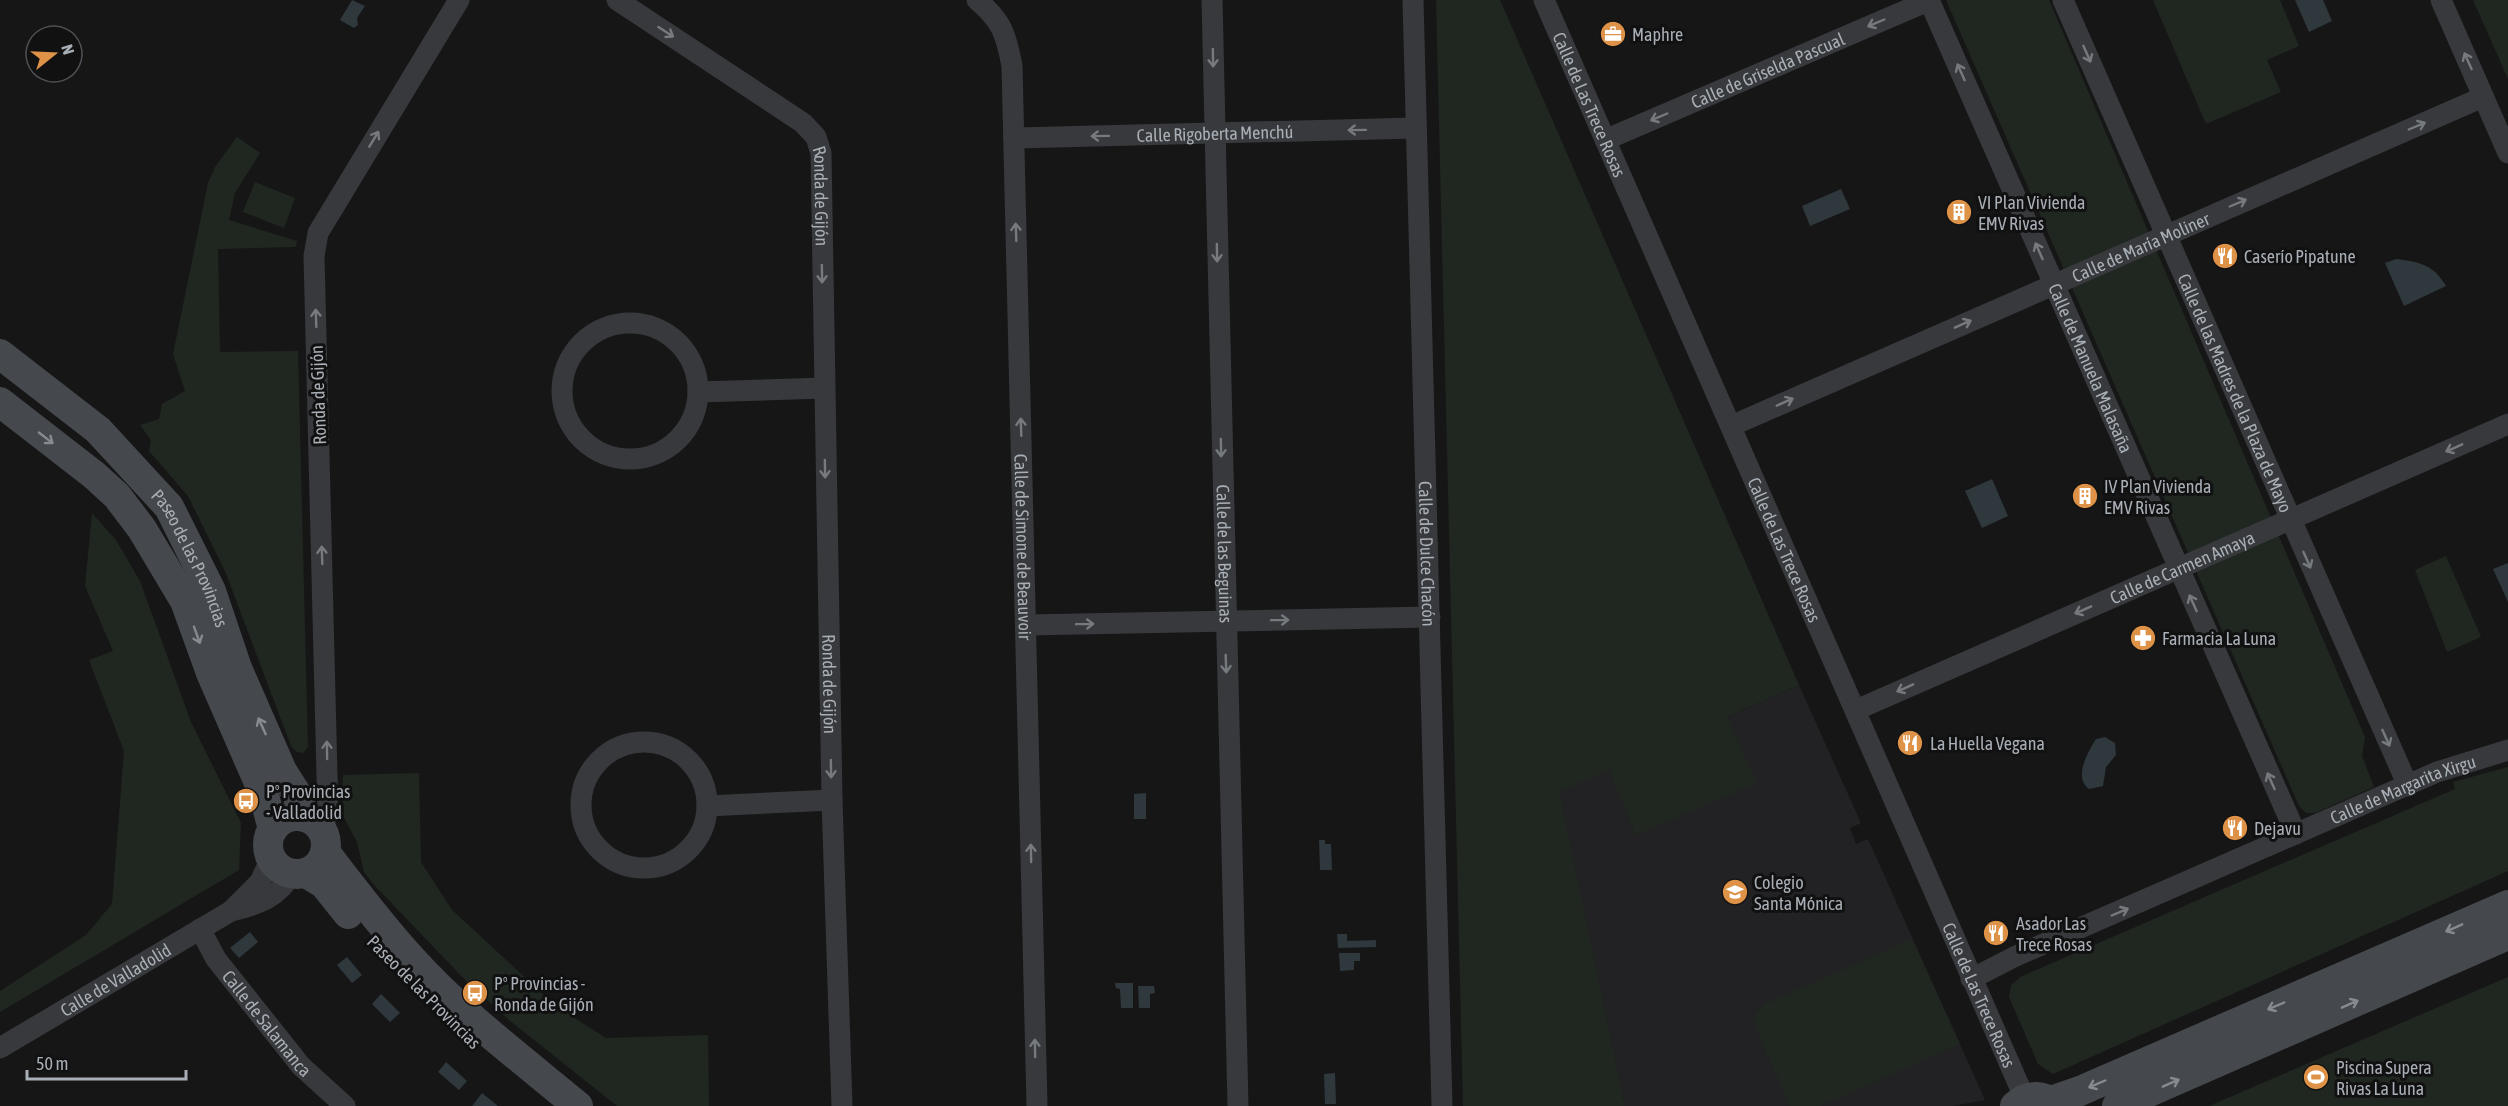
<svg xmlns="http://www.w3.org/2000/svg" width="2508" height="1106" viewBox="0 0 2508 1106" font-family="'Asap Condensed',sans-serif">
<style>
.built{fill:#222224}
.green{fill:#202720}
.water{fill:#2f383c}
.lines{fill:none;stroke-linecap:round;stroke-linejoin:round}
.street{stroke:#37393c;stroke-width:21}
.secondary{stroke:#45484c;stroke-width:30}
.oneway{stroke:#767a7f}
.oneway2{stroke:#868b91}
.labels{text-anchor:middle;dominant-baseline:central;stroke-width:6;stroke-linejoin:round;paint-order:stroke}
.poi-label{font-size:18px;fill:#a9afb6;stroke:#111112;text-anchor:start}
.street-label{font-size:18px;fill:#a9afb6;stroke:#111112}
</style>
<rect width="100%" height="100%" fill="#161617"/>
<path class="built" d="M1799 685 1861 823 1850 828 1856 844 1868 839 1985 1100 1953 1106H1625L1558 792Z"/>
<path class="green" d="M1436 0H1500L1799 685 1727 717 1757 783 1636 835 1609 770 1559 792 1625 1106H1463Z
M1946 0H2049L2365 737 2362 756 2374 787 2315 813H2306L2299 806Z
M2153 0H2280L2299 46 2267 60 2281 92 2206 124Z
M2473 0H2508V79Z
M237 137 260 153 235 193 229 220 297 241 296 247 218 249 220 352 298 351 308 747 303 753 297 752 291 746 225 571 188 496 149 451 151 440 140 425 159 419 162 404 185 391 173 354 208 183 215 167Z
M255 182 295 198 284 228 243 212Z
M92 513 116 540 140 581 191 722 241 823 239 870 0 1012V991L86 935 112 904 124 751 89 660 113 651 85 586Z
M2446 556 2481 637 2447 652 2415 570Z
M2508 767V871L2053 1074 2038 1064 2009 997 2011 985 2022 976 2455 789 2453 782Z
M419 773 421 862 452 910 556 1006 606 1038 708 1035 709 1106H617L509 1020 484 997 487 992 473 980 469 984 375 886 364 872 357 842 342 814 343 775Z
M1912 939 1960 1044 1821 1106H1790L1756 1029C1753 1017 1756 1012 1765 1004Z
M2508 977V1106H2209Z"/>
<path class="water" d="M352 0 365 6 357 18 358 25 354 28 340 20Z
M2295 0H2323L2332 21 2309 32Z
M1841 189 1850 209 1810 226 1802 206Z
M2396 259C2420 262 2434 265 2446 286L2404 306 2385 263Z
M1992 479 2008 516 1982 528 1965 491Z
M2508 563V602L2493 569Z
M2105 737 2115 743 2116 755 2106 767 2103 786 2089 789C2073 777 2088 752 2096 739Z
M1146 793V819H1134V794Z
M1319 840H1325V844H1331L1332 870H1320Z
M250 932 258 942 239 958 230 948Z
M1337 934H1347V941L1376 940V947L1338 948Z
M1339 953H1360V961H1354V970L1340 971Z
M347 957 362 975 352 983 337 965Z
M1115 983H1133V1008H1121L1120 989 1116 988Z
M1138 986H1154L1155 993 1150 994V1008H1139Z
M381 994 400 1013 390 1022 372 1004Z
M446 1062 467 1081 459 1090 438 1072Z
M1335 1073 1336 1104H1325L1324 1074Z
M482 1093 498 1106H472Z"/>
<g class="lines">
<g class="street">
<path id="s1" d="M617 0 803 123 816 137 821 153 832 800 842 1106"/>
<path id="s2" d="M977 0C1002 21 1006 34 1012 66L1037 1106"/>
<path id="s3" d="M1212 0 1238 1106"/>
<path id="s4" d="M1413 0 1442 1106"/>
<path id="s5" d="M1544 0 2025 1099"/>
<path id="s6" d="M1929 0 2296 834"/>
<path id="s7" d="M2063 0 2408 786"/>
<path d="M2441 0 2508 153"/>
<path id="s8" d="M1014 138 1416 128"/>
<path id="s9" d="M1605 140 1930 0"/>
<circle cx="630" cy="391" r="68"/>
<path d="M698 392 824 388"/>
<path id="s10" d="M1731 426 2483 97"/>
<path d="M1027 625 1430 617"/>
<path id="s11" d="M1856 710 2508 424"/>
<circle cx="644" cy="805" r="63"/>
<path d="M707 806 832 800"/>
<path d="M320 827 328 815 314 256 318 233 459 0"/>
<path d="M231 911C257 905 279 898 292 873"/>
<path id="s12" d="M200 929 216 959 301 1066 345 1106"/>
<path id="s13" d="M1971 979 2016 956 2437 772 2508 750"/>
<path id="s14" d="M0 1048 231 911 260 882 271 858"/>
</g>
<g class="secondary">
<path id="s15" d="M0 354 98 430 169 507 211 591 237 668 282 771 298 796 304 817"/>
<path d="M0 402 94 475 117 496 142 529 185 601 211 673 263 792 273 829"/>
<circle cx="297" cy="845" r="29"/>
<path d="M325 852C352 887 379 923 409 956 459 1012 520 1058 578 1106"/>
<path d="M306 873 324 884 348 914"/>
<path d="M2051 1101 2080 1091 2508 905"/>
<path d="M2015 1106C2029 1093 2044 1095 2058 1106"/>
<path d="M2117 1106 2508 935"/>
</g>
</g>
<defs><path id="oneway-shaft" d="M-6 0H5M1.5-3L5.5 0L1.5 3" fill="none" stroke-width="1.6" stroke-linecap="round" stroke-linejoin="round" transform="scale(1.5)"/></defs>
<g class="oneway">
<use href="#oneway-shaft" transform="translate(1876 23) rotate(157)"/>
<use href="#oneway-shaft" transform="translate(666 32) rotate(33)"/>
<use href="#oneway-shaft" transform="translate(2087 54) rotate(66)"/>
<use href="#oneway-shaft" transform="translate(1213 58) rotate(89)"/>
<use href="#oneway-shaft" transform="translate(2468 61) rotate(-114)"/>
<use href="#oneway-shaft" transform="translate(1961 72) rotate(-114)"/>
<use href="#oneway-shaft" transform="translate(1659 117) rotate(157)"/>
<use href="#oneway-shaft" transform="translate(2417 126) rotate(-23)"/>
<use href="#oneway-shaft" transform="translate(1357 130) rotate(179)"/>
<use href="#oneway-shaft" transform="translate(1100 136) rotate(179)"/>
<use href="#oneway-shaft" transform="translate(374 139) rotate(-59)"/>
<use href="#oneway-shaft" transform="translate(2238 203) rotate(-23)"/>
<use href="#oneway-shaft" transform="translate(1016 232) rotate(-92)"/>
<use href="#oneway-shaft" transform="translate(2039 251) rotate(-114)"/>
<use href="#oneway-shaft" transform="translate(1217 253) rotate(89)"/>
<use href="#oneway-shaft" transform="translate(822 274) rotate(89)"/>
<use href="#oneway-shaft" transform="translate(316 318) rotate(-92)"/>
<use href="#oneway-shaft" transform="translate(1963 324) rotate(-24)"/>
<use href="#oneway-shaft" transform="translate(1785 402) rotate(-24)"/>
<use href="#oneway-shaft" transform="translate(1021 427) rotate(-92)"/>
<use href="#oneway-shaft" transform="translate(1221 448) rotate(89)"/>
<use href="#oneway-shaft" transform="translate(2454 448) rotate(156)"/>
<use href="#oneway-shaft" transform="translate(825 469) rotate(89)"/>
<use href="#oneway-shaft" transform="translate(322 555) rotate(-92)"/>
<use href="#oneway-shaft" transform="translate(2307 560) rotate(66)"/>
<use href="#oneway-shaft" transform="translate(2193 603) rotate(-114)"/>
<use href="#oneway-shaft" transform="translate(2083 610) rotate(156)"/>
<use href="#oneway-shaft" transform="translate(1280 620) rotate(-1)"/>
<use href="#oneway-shaft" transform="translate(1085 624) rotate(-1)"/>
<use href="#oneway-shaft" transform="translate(1226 664) rotate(88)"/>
<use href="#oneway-shaft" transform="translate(1905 688) rotate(156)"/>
<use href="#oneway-shaft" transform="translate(2386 738) rotate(66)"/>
<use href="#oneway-shaft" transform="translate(327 750) rotate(-91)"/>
<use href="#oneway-shaft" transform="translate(831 769) rotate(89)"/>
<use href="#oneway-shaft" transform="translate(2271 781) rotate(-114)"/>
<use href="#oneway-shaft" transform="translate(1031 853) rotate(-91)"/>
<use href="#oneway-shaft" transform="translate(2120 912) rotate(-23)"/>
<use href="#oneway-shaft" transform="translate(1035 1048) rotate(-91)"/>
</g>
<g class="oneway2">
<use href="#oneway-shaft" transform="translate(46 438) rotate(38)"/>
<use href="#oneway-shaft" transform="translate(197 635) rotate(70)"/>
<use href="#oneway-shaft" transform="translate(262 726) rotate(-114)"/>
<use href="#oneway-shaft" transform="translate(2454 928) rotate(156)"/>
<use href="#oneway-shaft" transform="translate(2350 1004) rotate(-24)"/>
<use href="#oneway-shaft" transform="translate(2276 1006) rotate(157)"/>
<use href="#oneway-shaft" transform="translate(2171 1083) rotate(-24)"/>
<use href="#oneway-shaft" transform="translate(2097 1084) rotate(157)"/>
</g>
<defs>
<g id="office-disc" transform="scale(1.35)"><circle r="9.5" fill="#de9247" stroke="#111112"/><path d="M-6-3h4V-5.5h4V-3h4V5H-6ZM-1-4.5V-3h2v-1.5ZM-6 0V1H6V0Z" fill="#fff"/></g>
<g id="building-disc" transform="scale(1.35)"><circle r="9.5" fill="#de9247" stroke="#111112"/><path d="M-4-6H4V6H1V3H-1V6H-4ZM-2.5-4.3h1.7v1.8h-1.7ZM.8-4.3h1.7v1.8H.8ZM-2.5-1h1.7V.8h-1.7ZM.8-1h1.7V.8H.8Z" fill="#fff"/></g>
<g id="restaurant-disc" transform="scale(1.35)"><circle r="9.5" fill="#de9247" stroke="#111112"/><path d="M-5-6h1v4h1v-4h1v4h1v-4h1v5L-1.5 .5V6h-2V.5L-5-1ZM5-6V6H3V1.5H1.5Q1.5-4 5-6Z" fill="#fff"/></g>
<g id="pharmacy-disc" transform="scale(1.35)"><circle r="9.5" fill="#de9247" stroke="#111112"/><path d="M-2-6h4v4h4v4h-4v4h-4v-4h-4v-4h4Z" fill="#fff"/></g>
<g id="bus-disc" transform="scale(1.35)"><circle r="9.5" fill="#de9247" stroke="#111112"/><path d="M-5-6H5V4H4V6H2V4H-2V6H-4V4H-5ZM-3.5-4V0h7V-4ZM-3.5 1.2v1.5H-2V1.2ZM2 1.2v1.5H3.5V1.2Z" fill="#fff"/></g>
<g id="school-disc" transform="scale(1.35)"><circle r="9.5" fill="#de9247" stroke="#111112"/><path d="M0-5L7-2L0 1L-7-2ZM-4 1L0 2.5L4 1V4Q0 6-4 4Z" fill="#fff"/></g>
<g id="stadium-disc" transform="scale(1.35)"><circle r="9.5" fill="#de9247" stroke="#111112"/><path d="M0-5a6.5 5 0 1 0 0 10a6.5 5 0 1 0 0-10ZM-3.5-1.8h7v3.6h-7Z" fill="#fff"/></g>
</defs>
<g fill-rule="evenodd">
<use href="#office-disc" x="1613" y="34"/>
<use href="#building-disc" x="1959" y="212"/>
<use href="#restaurant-disc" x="2225" y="256"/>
<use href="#building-disc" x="2085" y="496"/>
<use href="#pharmacy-disc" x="2143" y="638"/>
<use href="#restaurant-disc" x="1910" y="743"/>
<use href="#bus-disc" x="246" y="801"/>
<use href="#restaurant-disc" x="2235" y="828"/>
<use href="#school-disc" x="1735" y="892"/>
<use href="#restaurant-disc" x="1996" y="933"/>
<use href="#bus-disc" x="475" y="993"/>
<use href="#stadium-disc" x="2316" y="1077"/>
</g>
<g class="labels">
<g class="poi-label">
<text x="1632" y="34">Maphre</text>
<text x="1978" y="202">VI Plan Vivienda<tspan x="1978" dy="21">EMV Rivas</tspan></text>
<text x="2244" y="256">Caserío Pipatune</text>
<text x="2104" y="486">IV Plan Vivienda<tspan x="2104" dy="21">EMV Rivas</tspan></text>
<text x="2162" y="638">Farmacia La Luna</text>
<text x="1930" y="743">La Huella Vegana</text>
<text x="266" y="791">Pº Provincias<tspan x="266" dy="21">- Valladolid</tspan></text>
<text x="2254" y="828">Dejavu</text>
<text x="1754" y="882">Colegio<tspan x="1754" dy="21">Santa Mónica</tspan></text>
<text x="2016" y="923">Asador Las<tspan x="2016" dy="21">Trece Rosas</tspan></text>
<text x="494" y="983">Pº Provincias -<tspan x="494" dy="21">Ronda de Gijón</tspan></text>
<text x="2336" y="1067">Piscina Supera<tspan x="2336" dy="21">Rivas La Luna</tspan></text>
</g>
<g class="street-label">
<text stroke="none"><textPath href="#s9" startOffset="177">Calle de Griselda Pascual</textPath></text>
<text stroke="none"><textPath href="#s5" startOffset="114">Calle de Las Trece Rosas</textPath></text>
<text stroke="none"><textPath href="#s8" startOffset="201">Calle Rigoberta Menchú</textPath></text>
<text stroke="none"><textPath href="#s1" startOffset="302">Ronda de Gijón</textPath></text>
<text stroke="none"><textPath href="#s10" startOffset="447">Calle de María Moliner</textPath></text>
<text stroke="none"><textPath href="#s6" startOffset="402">Calle de Manuela Malasaña</textPath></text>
<text stroke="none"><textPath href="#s7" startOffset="429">Calle de las Madres de la Plaza de Mayo</textPath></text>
<text transform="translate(318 395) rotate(-92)">Ronda de Gijón</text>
<text stroke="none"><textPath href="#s2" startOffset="558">Calle de Simone de Beauvoir</textPath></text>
<text stroke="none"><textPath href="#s5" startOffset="600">Calle de Las Trece Rosas</textPath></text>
<text stroke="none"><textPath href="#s3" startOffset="554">Calle de las Beguinas</textPath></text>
<text stroke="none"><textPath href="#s4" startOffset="554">Calle de Dulce Chacón</textPath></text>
<text stroke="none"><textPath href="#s15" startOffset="284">Paseo de las Provincias</textPath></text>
<text stroke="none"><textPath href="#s11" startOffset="356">Calle de Carmen Amaya</textPath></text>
<text stroke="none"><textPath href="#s1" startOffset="790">Ronda de Gijón</textPath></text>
<text stroke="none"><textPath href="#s13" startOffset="472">Calle de Margarita Xirgu</textPath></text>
<text stroke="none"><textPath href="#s14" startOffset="134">Calle de Valladolid</textPath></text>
<text transform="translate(424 992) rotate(45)">Paseo de las Provincias</text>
<text stroke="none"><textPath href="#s5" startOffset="1086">Calle de Las Trece Rosas</textPath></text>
<text stroke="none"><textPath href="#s12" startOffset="116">Calle de Salamanca</textPath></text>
</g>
</g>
<g transform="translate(54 54) rotate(72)"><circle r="28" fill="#111112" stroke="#4e5054" stroke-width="1.5"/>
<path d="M0-4.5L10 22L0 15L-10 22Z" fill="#de9247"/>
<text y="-9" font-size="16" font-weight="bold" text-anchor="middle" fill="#a9afb6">N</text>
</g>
<path d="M27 1070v9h159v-9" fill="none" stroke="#a9afb6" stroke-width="3"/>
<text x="36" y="1070" font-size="18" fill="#a9afb6" stroke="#111112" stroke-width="4.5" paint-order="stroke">50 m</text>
</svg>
